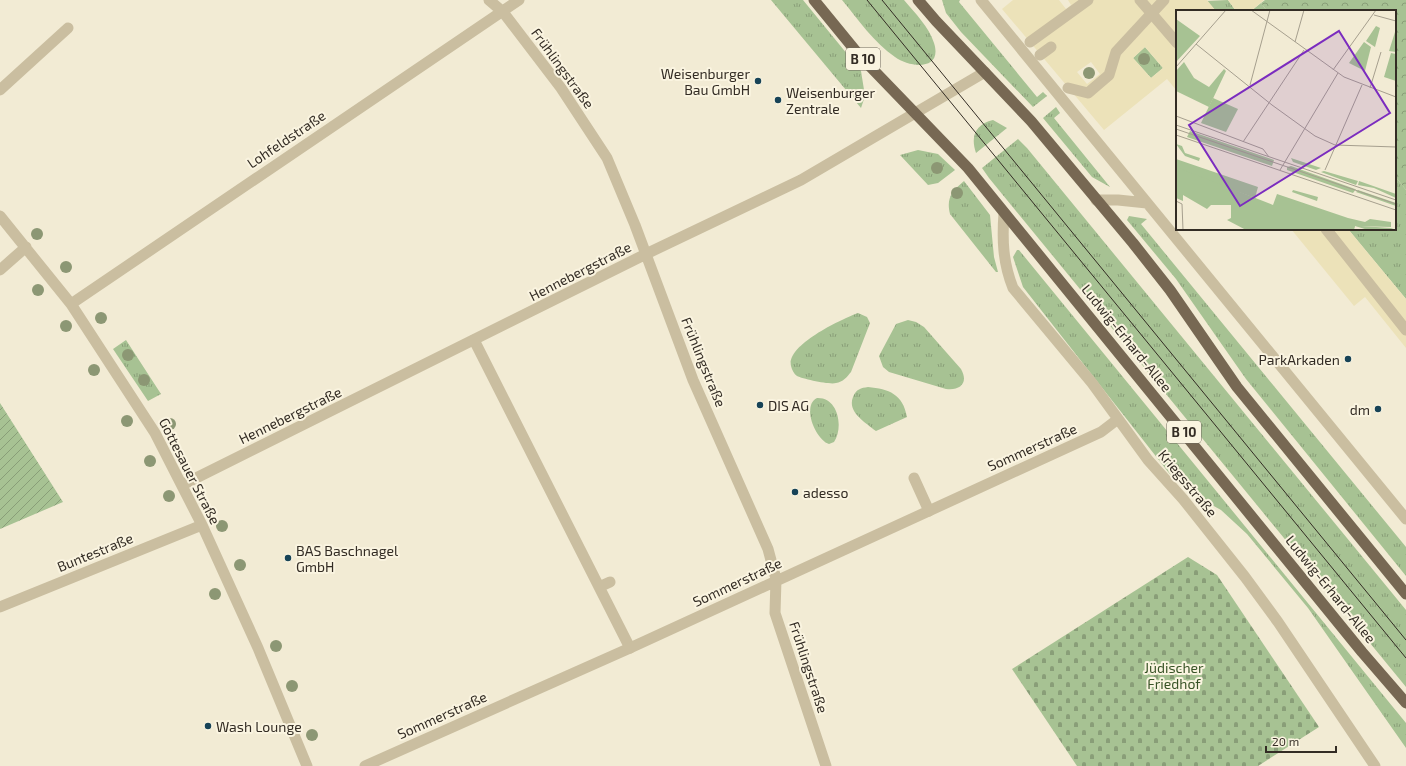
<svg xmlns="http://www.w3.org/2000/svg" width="1406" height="766" viewBox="0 0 1406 766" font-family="'Exo 2',sans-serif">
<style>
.grass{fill:url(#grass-tufts)}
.cemetery{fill:url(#cemetery-stones)}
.park{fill:url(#park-crowns)}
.garden{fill:url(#garden-furrows)}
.plaza{fill:#ece2b9;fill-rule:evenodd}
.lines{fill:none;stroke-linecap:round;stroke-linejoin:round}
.service{stroke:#cabea0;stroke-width:11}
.pedestrian{stroke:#cabea0;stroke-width:11}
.minor{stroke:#cabea0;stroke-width:11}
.primary{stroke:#776853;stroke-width:11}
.tram{stroke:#332c24;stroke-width:1}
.pedestrian-bridge{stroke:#cabea0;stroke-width:11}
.tree{fill:#8c9774}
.poi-dot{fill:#174357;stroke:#faf4e0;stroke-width:1.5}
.labels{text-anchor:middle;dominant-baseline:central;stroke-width:4;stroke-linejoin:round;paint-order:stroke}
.shield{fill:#faf4e0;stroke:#6f685c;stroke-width:1}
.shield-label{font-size:13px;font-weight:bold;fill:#332c24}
.street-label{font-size:14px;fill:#332c24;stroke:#faf4e0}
.poi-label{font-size:14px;fill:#332c24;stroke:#faf4e0;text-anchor:start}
.park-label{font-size:14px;fill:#385326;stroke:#faf4e0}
.inset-road{fill:none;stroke:#a69f8e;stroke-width:1}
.view{fill:#7b2cbf;fill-opacity:0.15;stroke:#7b2cbf;stroke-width:2}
.inset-edge{fill:none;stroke:#332c24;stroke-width:2}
</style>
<defs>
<pattern id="grass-tufts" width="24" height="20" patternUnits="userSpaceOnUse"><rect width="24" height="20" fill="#a7c293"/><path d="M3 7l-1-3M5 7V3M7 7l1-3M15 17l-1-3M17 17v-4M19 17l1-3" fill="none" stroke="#899e78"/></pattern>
<pattern id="cemetery-stones" width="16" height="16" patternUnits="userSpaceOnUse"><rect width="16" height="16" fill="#a7c293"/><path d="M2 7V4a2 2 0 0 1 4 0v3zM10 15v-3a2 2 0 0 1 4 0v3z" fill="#899e78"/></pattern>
<pattern id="park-crowns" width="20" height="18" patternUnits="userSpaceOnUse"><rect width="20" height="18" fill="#a7c293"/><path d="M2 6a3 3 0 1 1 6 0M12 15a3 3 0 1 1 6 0" fill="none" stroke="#899e78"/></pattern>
<pattern id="garden-furrows" width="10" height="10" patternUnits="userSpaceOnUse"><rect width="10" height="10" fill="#a7c293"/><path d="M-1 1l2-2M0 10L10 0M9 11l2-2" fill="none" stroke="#899e78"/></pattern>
</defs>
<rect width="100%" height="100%" fill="#f2ebd4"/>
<path class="grass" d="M771 0H803L861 71 865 96 861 108Z
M842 0H904C915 13 929 27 934 43 943 71 910 68 895 57 874 43 858 19 842 0Z
M942 0H960L959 2 1037 97 1043 92 1047 96 1033 107 961 32 946 13Z
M1228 0 1236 11H1216L1206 1Z
M1261 3 1267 11H1251Z
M1145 47 1163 68 1151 78 1133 58Z
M1056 107 1060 113 1054 118 1110 187 1092 177 1043 118Z
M993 120 1007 128 976 153C970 136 976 124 993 120Z
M1018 139 1027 148 1406 610V687L989 178 982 168Z
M918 150 938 154 955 170 938 183 928 185 900 155Z
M1395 176 1406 190V299L1348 229H1395Z
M964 181 990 215 994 257 998 272H996L950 214C946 198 952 191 964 181Z
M1129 216 1147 219 1141 224 1406 547V576L1246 379 1176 279 1127 220Z
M1017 250H1019L1406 723V748L1308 608 1247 534 1221 510 1194 495 1169 473 1023 287 1013 257Z
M858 313 867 317 870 323 851 372C847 377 843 382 836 383 830 385 803 379 797 376 794 374 792 370 791 366 786 345 842 319 858 313Z
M908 320 916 322 924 327 961 369C969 383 960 391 946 389L889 372 883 367 879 356 896 324Z
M126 340 161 394 148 401 113 349Z
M868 387C889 389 903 394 907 417L876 431C865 422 847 412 853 397 856 389 861 388 868 387Z
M817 398C838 397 844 427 834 442L829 444C816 440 801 406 817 398Z"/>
<path class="cemetery" d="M1188 557 1217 575 1319 727 1258 766H1077L1012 669Z"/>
<path class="park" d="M1265 0H1406V190L1395 176V11H1267L1261 3Z"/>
<path class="garden" d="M0 403 63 502 0 529Z"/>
<path class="plaza" d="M1013 0H1059L1066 9 1071 5 1068 0H1207L1216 11H1177V91L1167 79 1104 130 1002 9ZM1145 47 1163 68 1151 78 1133 58ZM1091 62 1100 74 1087 84 1077 72Z
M1228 0H1264L1251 11H1236Z
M1291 229H1348L1406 299V348L1365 297 1354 306Z"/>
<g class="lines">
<path class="service" d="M981 0 1406 519
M0 90 68 28
M1096 200H1118L1147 203
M474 340 630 648
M914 478 929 511
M599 587 610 582"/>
<path class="pedestrian" d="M1030 42 1088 0
M1040 55 1051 47
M1068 88 1088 93 1109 75 1116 52 1164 0
M1326 229 1406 330"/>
<path class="minor" d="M489 0 503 12 561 88 607 158 635 225 693 380 768 549 776 579 775 613 826 766
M1004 213C1002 240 1003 263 1013 288L1092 383 1148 460 1183 499 1245 577 1278 622 1375 766
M0 216 71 304 155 433 202 525 258 648 307 766
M0 270 26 247
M71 304 519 0
M182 485 646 254 801 180 985 72
M0 607 202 525
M365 766 630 648 1101 432 1118 419"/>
<path class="primary" d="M814 0 859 55 968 168 1362 652 1406 703
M918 0 936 21 1031 121 1133 243 1170 290 1237 387 1406 594"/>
<path class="tram" d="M867 0 1406 658
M882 0 1406 640"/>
<path class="pedestrian-bridge" d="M1140 0 1177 43"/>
</g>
<g class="tree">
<circle cx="1144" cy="59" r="6"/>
<circle cx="1089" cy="73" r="6"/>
<circle cx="937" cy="168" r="6"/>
<circle cx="957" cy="193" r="6"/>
<circle cx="37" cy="234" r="6"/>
<circle cx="66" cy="267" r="6"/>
<circle cx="38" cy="290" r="6"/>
<circle cx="101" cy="318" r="6"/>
<circle cx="66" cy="326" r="6"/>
<circle cx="128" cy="355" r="6"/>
<circle cx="94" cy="370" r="6"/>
<circle cx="144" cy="380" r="6"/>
<circle cx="127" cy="421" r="6"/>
<circle cx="170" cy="424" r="6"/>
<circle cx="150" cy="461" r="6"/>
<circle cx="169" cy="496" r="6"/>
<circle cx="222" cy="526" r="6"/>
<circle cx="240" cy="565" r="6"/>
<circle cx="215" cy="594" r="6"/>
<circle cx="276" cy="646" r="6"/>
<circle cx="292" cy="686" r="6"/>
<circle cx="312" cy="735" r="6"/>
</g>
<g class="poi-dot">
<circle cx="758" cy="81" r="4"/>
<circle cx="778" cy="100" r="4"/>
<circle cx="1348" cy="359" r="4"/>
<circle cx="760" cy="405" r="4"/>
<circle cx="1378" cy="409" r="4"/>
<circle cx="795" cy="492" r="4"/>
<circle cx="288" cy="558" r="4"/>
<circle cx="208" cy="726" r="4"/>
</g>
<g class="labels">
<g class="shield">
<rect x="846" y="48" width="34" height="22" rx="3"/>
<rect x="1167" y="421" width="34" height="22" rx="3"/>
</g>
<g class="shield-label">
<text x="863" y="59">B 10</text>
<text x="1184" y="432">B 10</text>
</g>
<g class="street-label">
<text transform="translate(563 68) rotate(54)">Frühlingstraße</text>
<text transform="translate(286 139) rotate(-34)">Lohfeldstraße</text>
<text transform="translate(580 271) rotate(-27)">Hennebergstraße</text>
<text transform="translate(1127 338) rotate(51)">Ludwig-Erhard-Allee</text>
<text transform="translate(704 362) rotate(68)">Frühlingstraße</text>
<text transform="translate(290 415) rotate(-26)">Hennebergstraße</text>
<text transform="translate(1032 447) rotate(-24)">Sommerstraße</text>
<text transform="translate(190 471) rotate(63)">Gottesauer Straße</text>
<text transform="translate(1188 483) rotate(50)">Kriegsstraße</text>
<text transform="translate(95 552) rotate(-22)">Buntestraße</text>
<text transform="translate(737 582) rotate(-25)">Sommerstraße</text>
<text transform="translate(1331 589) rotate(51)">Ludwig-Erhard-Allee</text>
<text transform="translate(809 667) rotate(72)">Frühlingstraße</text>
<text transform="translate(442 715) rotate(-24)">Sommerstraße</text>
</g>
<g class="poi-label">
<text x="750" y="73" text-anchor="end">Weisenburger<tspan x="750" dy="16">Bau GmbH</tspan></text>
<text x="786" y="92">Weisenburger<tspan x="786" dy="16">Zentrale</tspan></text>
<text x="1340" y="359" text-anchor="end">ParkArkaden</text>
<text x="768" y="405">DIS AG</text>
<text x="1370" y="409" text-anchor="end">dm</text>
<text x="803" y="492">adesso</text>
<text x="296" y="550">BAS Baschnagel<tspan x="296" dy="16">GmbH</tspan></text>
<text x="216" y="726">Wash Lounge</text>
</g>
<g class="park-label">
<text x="1174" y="667">Jüdischer<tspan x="1174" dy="16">Friedhof</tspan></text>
</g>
</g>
<g transform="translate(1176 10)">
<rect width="220" height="220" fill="#f2ebd4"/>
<path d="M14 121 98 150 96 156 11 127ZM0 134 6 136 9 143 24 148 23 151 9 146ZM115 148 145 158 140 160 117 152ZM0 149 82 177 79 188 0 159ZM115 156 179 179H180L177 183 111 160V157ZM148 161 182 171 180 175 145 162ZM183 171 220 184V188L198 178 182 175ZM117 180 142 187 141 191 116 182ZM182 180 220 193V196L180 182Z" fill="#a7c293"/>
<path d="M170 215 215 218 220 220H192L179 216 178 220H168Z" fill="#a7c293"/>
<path d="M37 88 62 99 50 122 25 113Z" fill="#a7c293"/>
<path d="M0 9 24 26 0 52ZM8 52 18 68 33 77 48 59 50 61 33 97 0 81V61ZM0 157 97 195 101 184 172 208 189 212 194 209 215 212V217L179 216 177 220H70L51 210 55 208V195H35L31 199 7 185V191L0 188Z" fill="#a7c293"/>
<path d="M200 16 204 18 199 37 190 31ZM219 22 220 42 213 41ZM188 32 195 37 189 61 173 53ZM215 43 220 44V71L208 67Z" fill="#a7c293"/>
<path class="inset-road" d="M75 0 168 67 220 87M198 5 220 11M119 32 128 0M20 34 96 95 139 126 159 135 220 137M0 57 50 0M157 60 200 0M74 75 94 0M194 78 205 42M0 106 87 139 93 147M0 115 220 190M0 119 220 194M0 125 220 200M67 132 128 40M104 160 162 63M149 160 186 75M0 191 6 194 7 220"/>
<path class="view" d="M163 21 214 103 64 196 13 115Z"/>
<rect width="220" height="220" class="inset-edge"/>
</g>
<path d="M1266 746v6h70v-6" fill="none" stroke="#332c24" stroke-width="2"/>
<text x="1272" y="746" font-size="12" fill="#332c24" stroke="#faf4e0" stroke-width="3" paint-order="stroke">20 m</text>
</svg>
